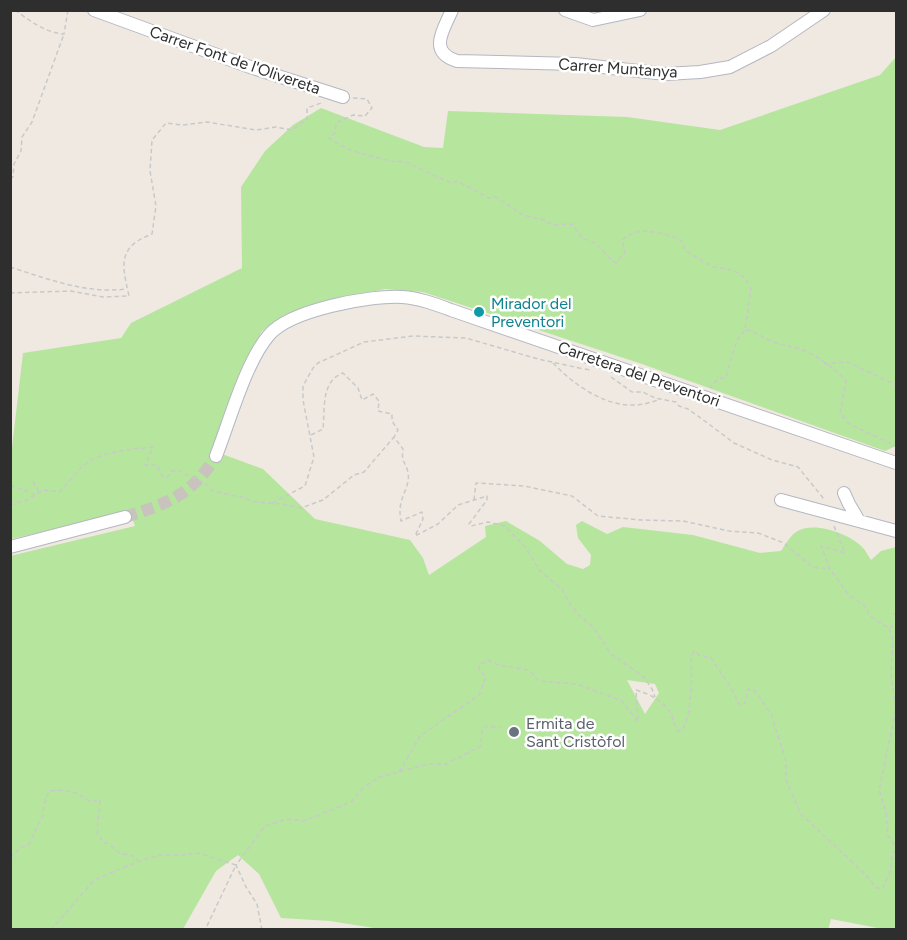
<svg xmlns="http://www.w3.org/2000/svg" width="907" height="940" viewBox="0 0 907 940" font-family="Figtree,sans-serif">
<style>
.green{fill:#b6e59e;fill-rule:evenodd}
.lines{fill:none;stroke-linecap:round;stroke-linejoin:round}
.minor-tunnel{stroke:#c8c4bd;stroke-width:12;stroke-dasharray:12 6;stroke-linecap:butt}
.minor-casing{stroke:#b4b7c1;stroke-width:14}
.path{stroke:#c9c9c9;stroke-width:1.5;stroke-dasharray:4.5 3;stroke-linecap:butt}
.minor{stroke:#fff;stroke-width:12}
.culture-dot{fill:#0f9aa8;stroke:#fff;stroke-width:2}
.worship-dot{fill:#6b7280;stroke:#fff;stroke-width:2}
.labels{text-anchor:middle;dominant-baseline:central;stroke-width:5;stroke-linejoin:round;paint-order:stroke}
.street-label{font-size:16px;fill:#2e2e2e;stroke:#fff}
.culture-label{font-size:16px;fill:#0d838f;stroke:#fff;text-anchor:start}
.worship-label{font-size:16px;fill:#5b616d;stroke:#fff;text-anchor:start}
</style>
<rect width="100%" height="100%" fill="#efe9e1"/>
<path class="green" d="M896 57V446L885 451 642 364 423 292 385 289 325 301 284 315 262 331 246 360 211 450 263 469 315 519 410 540 423 558 429 575 486 537 485 526 506 521 540 541 567 564 583 569 590 565 591 555 578 538 576 525 582 521 607 534 623 527 693 535 760 553 781 551C785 545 790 536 796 532 813 520 851 534 863 548 866 551 868 556 871 560L881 551 896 547V929H883L831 919 828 930 380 929 330 921 281 918 259 874 238 855 216 871 183 929H11L10 556 135 526 130 511 11 539V456L23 353 121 338 131 323 242 268 241 187 265 151 293 125 321 108 424 147 443 148 448 111 627 117 720 130 880 75ZM627 680 655 684 659 693 645 714Z"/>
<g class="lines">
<path class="minor-tunnel" d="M125 517C168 503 191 496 216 456"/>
<g class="minor-casing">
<path id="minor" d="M94 10 250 67 343 97
M452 10C444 29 427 52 457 61L575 64 666 74 700 72 730 67 771 46 824 10
M565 10 593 20 640 10
M216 456C229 423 246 361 269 335 290 310 370 295 402 297 419 298 435 304 451 310L896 463
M844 493 849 504 859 521
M781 500 896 531
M10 547 125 517"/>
</g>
<path class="path" d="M15 10C30 21 46 33 64 34L68 10
M353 98 367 99 372 108 365 116 353 115 336 123 335 133 329 138C351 153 366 155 391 161 396 162 404 161 409 163 423 170 437 177 452 183L457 181 489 198 496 197 523 215 544 220 553 225 572 224 583 239C597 240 605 255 616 263L625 252 622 240C638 225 661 233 680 239L686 251 713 267 733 270 745 278 751 289 745 330 737 340 726 377 717 380 710 388
M10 179 13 177 14 164 21 151 22 137 32 122 64 34
M10 267C48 279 86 294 126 289
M10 293 71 291 103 297 129 296C122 265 117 247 152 234L156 206 150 171 152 140 166 123 183 125 207 122 256 130 276 127 292 130 307 119V108L321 103
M746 330C758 332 765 340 776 343 784 346 792 346 800 349 815 354 836 369 846 381L840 413 849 424 896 446
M553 363C573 384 605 407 635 405 643 405 651 402 658 400
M824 364 847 362 896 385
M585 369 590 370
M611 377 632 392H643L655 398 676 402 679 406 688 409 698 416 734 443 772 460 798 467 824 499
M311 435 323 429C325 408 321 381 343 373L358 388 362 400 373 394 379 401 378 411 392 414V421L398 430 394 437
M33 481 38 491
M10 485 34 494
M474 500 476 483 524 486 572 496 598 516 641 520 683 521 729 531 758 533 784 543 812 567 829 569
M272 503 305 486 314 457 303 400V386L313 368 318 363 364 342 413 336 466 338 538 359 584 369
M10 505 27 500 43 490 59 492C67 485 71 478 78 471 95 451 128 450 153 447L145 465H157L162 476 167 477 172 471 179 470C190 479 205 479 212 491L241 497 256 502 282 504 301 508 323 500 354 475 364 472 394 437 403 449C401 462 405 461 408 472 411 490 396 497 401 521L422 512 423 519 415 536 438 524 458 505 487 496V500L469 524 471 526 488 522 505 526 526 548 540 571 562 589 568 601 579 615 593 627 611 654 644 677 652 689 655 697
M834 526 845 553 821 546 830 569 848 594 865 606 868 613 875 620 889 628 893 641 891 674 896 710 879 790 886 812 888 836 896 847
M893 614H896
M890 628 896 622
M399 772 420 736 479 695 486 677 479 669V665L488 660 498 665 529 670 539 681 577 684 622 701 638 722 636 690C649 694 662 700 670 712 673 718 674 724 678 731L682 730C692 715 692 676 691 657L694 651 699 655 711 658 730 686 740 706 745 703 748 689 755 691 771 714 786 761V780L801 814 866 875 876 888H883L890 872 893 852 896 853
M10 858 20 848 29 844 43 815 44 804 49 791C65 789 77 791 89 801L100 800 97 833 104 843H108L121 854 131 855 138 860
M51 930 94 880 139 861 161 855H181L198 853 236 865 205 930
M262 930 257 904 246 887 236 865 265 826 287 819 304 821 351 802 365 786 380 777 428 764H446L481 746 482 730 487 726 500 728"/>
<use href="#minor" class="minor"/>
</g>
<circle class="culture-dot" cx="479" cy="312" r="6"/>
<circle class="worship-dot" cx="514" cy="732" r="6"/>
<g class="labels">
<g class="street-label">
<text transform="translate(235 60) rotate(19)">Carrer Font de l'Olivereta</text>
<text transform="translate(618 68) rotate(4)">Carrer Muntanya</text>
<text transform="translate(639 374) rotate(19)">Carretera del Preventori</text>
</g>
<g class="culture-label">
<text x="491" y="303">Mirador del<tspan x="491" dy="18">Preventori</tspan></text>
</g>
<g class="worship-label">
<text x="526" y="723">Ermita de<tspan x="526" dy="18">Sant Cristòfol</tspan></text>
</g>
</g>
<rect width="907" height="940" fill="none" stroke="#2e2e2e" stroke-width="24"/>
</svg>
